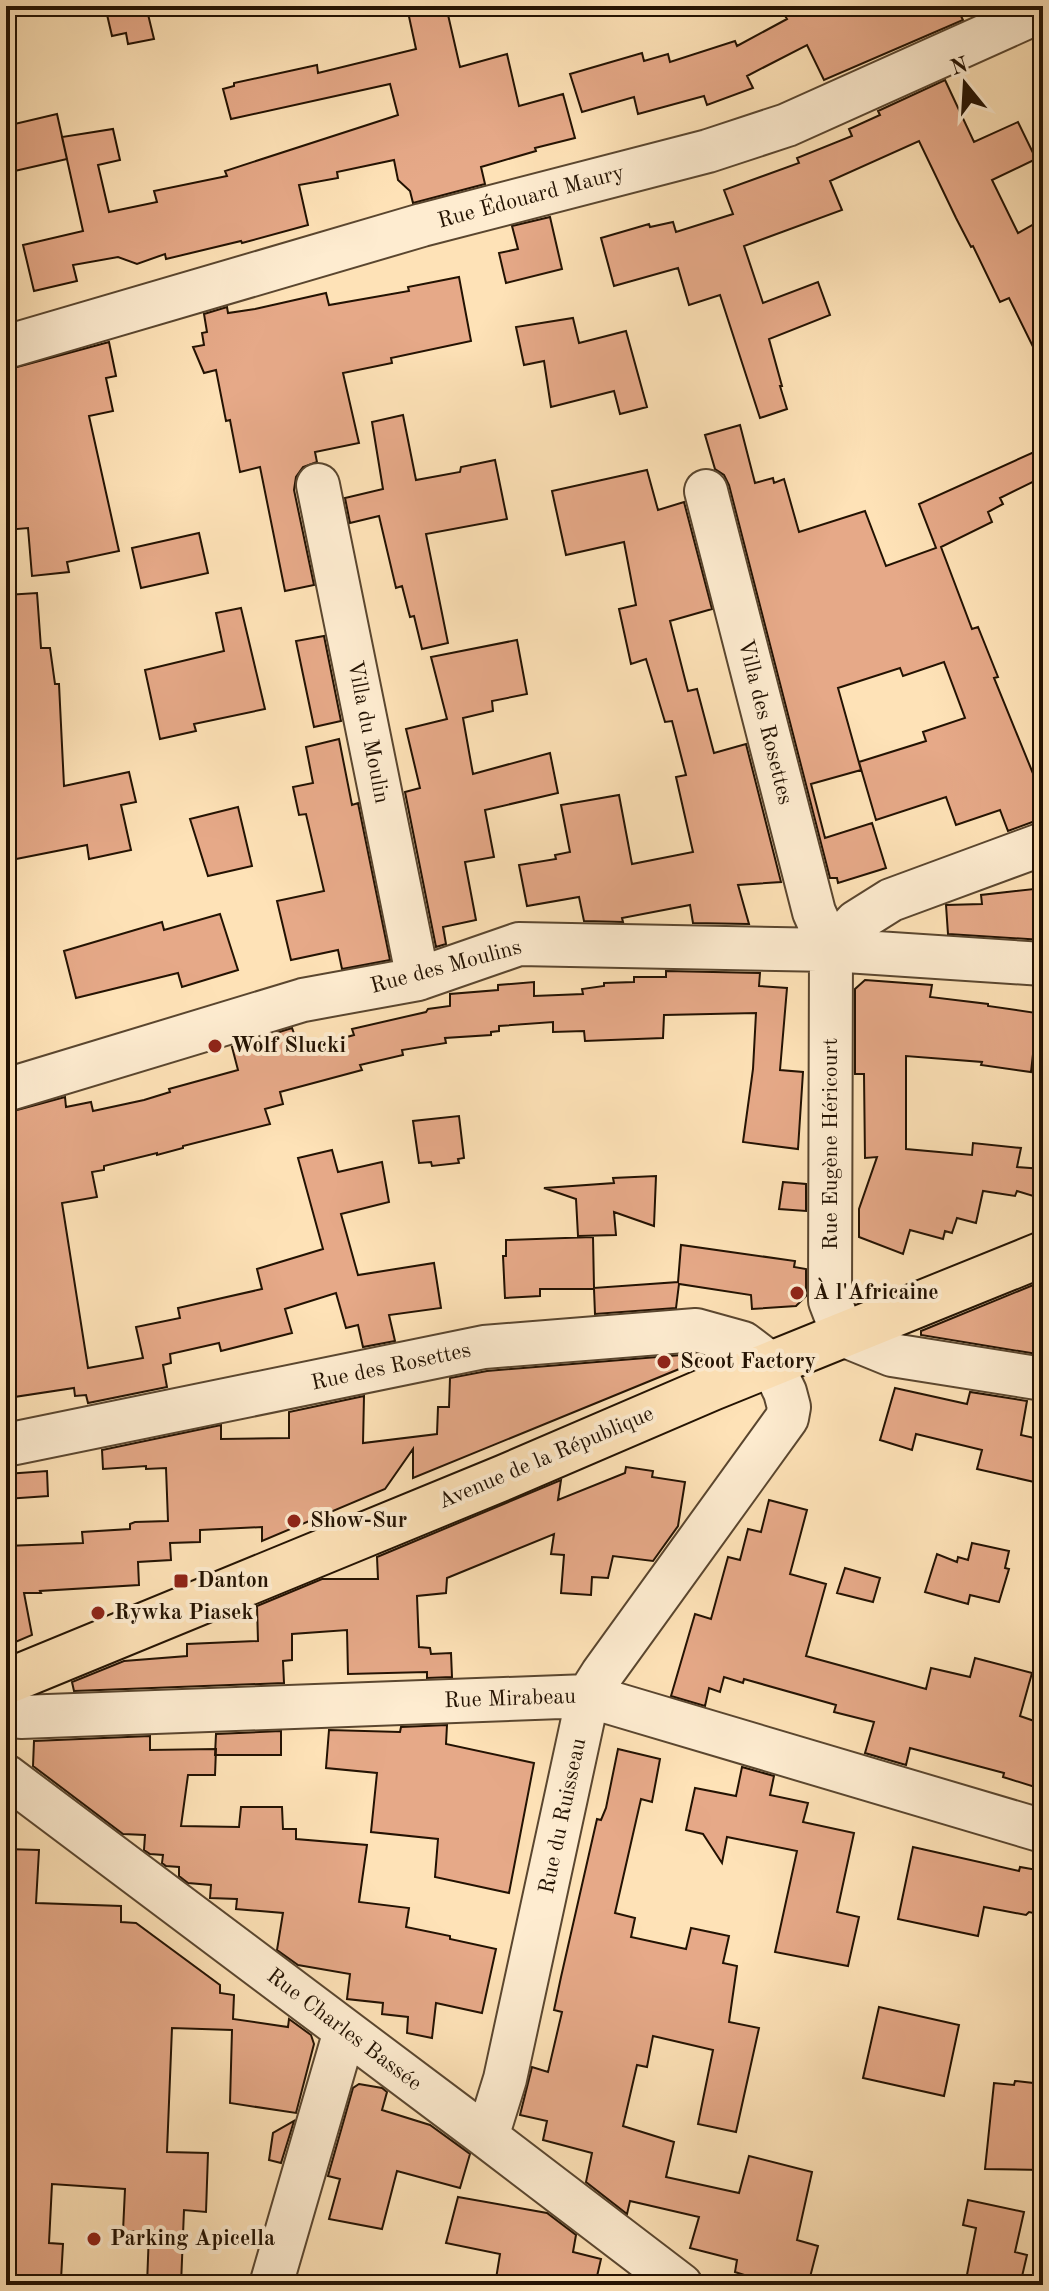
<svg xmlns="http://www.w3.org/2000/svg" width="1049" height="2291" viewBox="0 0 1049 2291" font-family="'Old Standard TT',serif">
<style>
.building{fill:#e6a988;stroke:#231202;stroke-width:2}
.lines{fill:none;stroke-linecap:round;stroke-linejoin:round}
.minor-casing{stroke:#5a462f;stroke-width:46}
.major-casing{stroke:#231202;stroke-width:48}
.minor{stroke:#feecd0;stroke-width:42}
.major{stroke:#fee2b7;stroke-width:44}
.poi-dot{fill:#8f2418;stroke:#feecd0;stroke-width:3}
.labels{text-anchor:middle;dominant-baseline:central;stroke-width:8;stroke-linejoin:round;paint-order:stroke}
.street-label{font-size:22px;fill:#231202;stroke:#feecd0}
.poi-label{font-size:22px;font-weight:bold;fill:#231202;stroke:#feecd0;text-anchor:start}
</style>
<rect width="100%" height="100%" fill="#fee2b7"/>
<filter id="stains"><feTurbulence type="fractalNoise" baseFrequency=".0025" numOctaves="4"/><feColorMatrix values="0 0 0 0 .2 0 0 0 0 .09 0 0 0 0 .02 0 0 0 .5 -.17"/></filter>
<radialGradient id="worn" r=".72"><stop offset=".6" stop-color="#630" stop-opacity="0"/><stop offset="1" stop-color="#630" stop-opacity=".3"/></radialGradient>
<path class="building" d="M105 6H146L154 39 128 44 126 33 112 36Z
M434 6H446L460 67 507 54 519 106 563 94 575 138 535 148 536 151 481 167 485 184 413 203 410 191 398 180 394 160 337 172 338 178 299 185 308 225 242 243 241 241 166 259 165 254 137 264 118 257 73 265 77 281 34 291 23 245 83 231 62 137 113 129 120 160 98 165 109 212 157 202 154 191 227 176 225 171 398 115 390 84 231 119 223 89 234 86V83L317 65 318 73 416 49 408 12Z
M779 6H956L963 20 824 80 807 45 747 76 753 88 707 105 704 96 638 114 634 97 582 112 570 74 642 53 644 61 668 54 670 62 735 41 737 46 787 19Z
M945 80 974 142 1018 122 1036 159 992 180 1018 233 1043 219V367L1009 298 1000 302 973 246 971 247 956 218 919 141 830 181 842 210 744 246 763 303 818 282 830 315 769 339 782 386H780L787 409 760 418 720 295 689 305 678 268 614 286 601 238 649 224 650 227 673 222 676 232 733 214 724 190 799 163 797 158 852 136 849 129 880 115 878 111Z
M57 114 67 159 6 173V126Z
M550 217 562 269 506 283 499 253 518 249 512 226Z
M459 277 471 341 391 358 392 363 343 373 359 443 315 452 317 462 303 467 296 477 294 490 314 585 285 591 260 467 240 472 230 420 226 421 216 370 204 373 193 347 204 345 202 333 207 332 204 314 227 307 228 313 255 309 326 293 329 305 409 291 408 287Z
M573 318 579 343 626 331 647 407 620 414 614 391 551 407 544 361 524 365 516 327Z
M109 342 116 376 106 378 113 411 89 416 119 551 67 562 69 572 32 576 28 528 6 530V370Z
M403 415 416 480 460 472 461 467 495 460 507 519 426 534 448 643 422 649 414 616 410 617 402 586 396 588 379 516 350 523 345 498 383 489 372 422Z
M740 425 755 483 773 478 774 483 784 479 799 532 865 511 886 566 936 548 919 504 1043 448V477L1000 498 1003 504 988 512 992 522 941 547 972 629 978 627 998 677 994 678 1043 798V821H1035L1008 831 1000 810 956 825 946 797 876 820 859 762 926 741 923 732 965 718 944 662 903 676 900 668 838 688 861 770 811 784 825 838 872 823 886 868 838 883 837 878H830L729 485 724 475 715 469 705 435Z
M647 470 658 510 684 502 712 609 670 621 688 691 697 689 714 753 746 744 781 882 738 885 749 924 693 923 690 905 622 918 623 922 584 921 579 897 527 906 519 865 556 859 555 855 570 852 561 805 619 795 632 864 693 852 676 777 686 775 672 721 665 722 646 659 631 664 619 609 636 605 624 542 566 555 552 491Z
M199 533 208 573 141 588 132 548Z
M37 593 41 648H50L55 684H59L64 786 129 772 136 802 121 805 131 850 89 859 87 845 6 861V824L14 822 6 747V595Z
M241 608 265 709 194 724 196 731 160 739 145 670 224 651 216 613Z
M324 636 341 721 314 727 296 641Z
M517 640 527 694 492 701 493 711 463 718 473 774 550 753 558 793 485 810 494 857 465 862 476 920 443 927 446 944 436 947 405 792 420 788 406 729 447 719 431 657Z
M339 739 352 805 358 803 390 960 342 969 338 950 291 960 277 901 324 891 306 814 299 815 293 787 313 783 306 747Z
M238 807 252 866 208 876 190 819Z
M1043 888V940L948 934 946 905 982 904 981 895Z
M220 914 238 970 182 987 178 973 76 998 64 951 162 922 164 930Z
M666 971 760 973 759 986 787 988 780 1070 803 1072 798 1149 743 1142 753 1069 756 1013 664 1015 663 1038 585 1041 584 1031 553 1032V1022L499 1026V1031L491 1032V1035L445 1038 446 1043 402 1050 403 1055 360 1065 362 1070 280 1092 283 1104 265 1109 270 1124 183 1146V1148L157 1155V1153L104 1166V1170L92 1172 97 1197 62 1203 88 1368 143 1358 136 1327 180 1318 178 1308 262 1289 257 1269 323 1249 298 1158 332 1150 338 1172 382 1162 389 1202 341 1214 358 1275 434 1263 441 1308 389 1315 395 1341 363 1347 358 1325 346 1328 336 1293 285 1309 292 1333 221 1351 219 1343 170 1354 171 1363 163 1365 167 1387 88 1403 86 1395 75 1396 74 1388 14 1397 13 1390 6 1391V1113L65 1097 66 1107 91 1102 93 1111 144 1100 170 1092 169 1089 238 1070 232 1047 292 1028 300 1050 354 1035 352 1029 426 1012 428 1009 450 1006V994L498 990V985L534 982V996L583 994 582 989 604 986V983L634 982V977H666Z
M865 980 932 985 930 997 988 1004V1006L1043 1014V1055L1033 1054 1031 1072 981 1065 982 1062 906 1056V1149L972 1155 973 1143 1021 1148 1017 1167 1043 1169V1199L1017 1191 1015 1196 983 1191 976 1223 957 1218 952 1233 945 1231 943 1239 910 1230 903 1254 859 1237V1209L877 1157 865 1158 864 1074H855V989Z
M459 1116 464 1158 458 1159 459 1163 432 1166 431 1162 419 1163 413 1121Z
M656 1176 654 1226 614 1212 616 1235 578 1236 576 1199 544 1188 614 1183 613 1178Z
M783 1182 806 1184V1211L779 1209Z
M593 1237 594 1288 678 1282 681 1245 795 1261 794 1267 806 1269V1296L796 1306 752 1309 751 1295 679 1284 676 1308 595 1314 594 1289H540V1296L505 1298 503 1256H506V1240Z
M1043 1281V1355L921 1335V1331Z
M694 1354 706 1358 413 1478V1449L385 1489 262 1541V1527L200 1530V1542L170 1543 171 1560 138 1562 139 1585 40 1591 41 1593H24L32 1635 6 1646V1546L83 1543 82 1532 130 1529V1524L135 1522 168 1521 166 1468 146 1469V1466L103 1469 102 1450 221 1425V1439L289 1438V1412L364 1396 363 1443 437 1434 438 1407H449L450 1378 487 1371Z
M895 1388 967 1404 970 1392 1027 1401 1021 1435 1043 1440V1484L977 1469 982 1450 916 1434 912 1450 880 1440Z
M626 1467 653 1471 652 1477 685 1482 678 1526 653 1561 613 1556 608 1578 592 1577 591 1595 561 1593 564 1555 551 1554 554 1534 447 1578 446 1593 417 1596 419 1647 430 1648 431 1654 451 1653 452 1677 427 1678V1672L348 1674 347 1630 292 1634V1660L283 1661 284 1683 74 1691 72 1682 124 1661 187 1656V1644L258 1641 257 1606 322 1579H378L377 1557 561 1480 558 1500 625 1473Z
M47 1471 48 1496 6 1499V1474Z
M769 1500 807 1510 790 1574 826 1584 806 1656 926 1689 931 1668 970 1677 975 1658 1032 1673 1020 1716 1043 1724V1759L1035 1787 1003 1777 1004 1773 910 1748 906 1765 865 1753 874 1722 834 1712 836 1705 744 1679 743 1683 724 1677 720 1692 709 1688 705 1706 671 1696 695 1614 711 1619 728 1557 740 1560 748 1529 761 1532Z
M972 1543 1009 1551 1005 1568 1009 1569 999 1602 970 1595 968 1604 925 1592 937 1554 957 1562 958 1557 968 1560Z
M845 1568 880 1578 873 1602 837 1593Z
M447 1725 446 1744 534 1763 509 1893 435 1877 438 1839 371 1832 377 1773 326 1768 329 1730 400 1732 401 1727Z
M281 1731V1755H215L216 1734Z
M150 1736V1750L216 1749 215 1775H188L181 1826 239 1827 241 1807H282L283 1829H296V1839L367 1845 359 1902 409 1908 406 1927 450 1936V1939L496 1949 482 2013 436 2003 432 2038 407 2033 408 2017 382 2014 383 2003 347 1999 350 1974 298 1965 277 1950 283 1913 236 1909 237 1899 210 1898 211 1885 188 1883 179 1876V1867L166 1866 162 1863 163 1855 150 1854 144 1850 145 1835 123 1834 33 1766 34 1741Z
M618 1749 660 1759 652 1802 641 1799 615 1913 635 1918 631 1937 686 1949 691 1928 729 1936 723 1963 737 1966 729 2022 759 2028 736 2132 698 2124 713 2050 653 2036 647 2067 637 2065 623 2126 674 2142 666 2177 739 2193 749 2156 812 2172 797 2240 818 2246 808 2285H775L735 2272 737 2260 690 2248 699 2217 630 2201 627 2214 586 2182 592 2153 543 2140 547 2121 520 2115 532 2067 548 2072 562 2012 554 2010 561 1977 597 1819 601 1820 606 1808Z
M742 1767 774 1776 770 1795 808 1803 803 1822 854 1833 837 1912 859 1917 848 1966 775 1952 797 1851 727 1837 722 1863 703 1834 686 1830 695 1788 736 1796Z
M913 1847 1019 1871 1020 1867 1043 1871V1915L1029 1912 1026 1915 984 1907 978 1936 898 1919Z
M6 1849 39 1850 36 1903 121 1906V1922L136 1923 220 1985V1993L234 1995 233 2019 288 2027 289 2019 311 2035 314 2044 296 2113 230 2103 232 2030 172 2028 167 2152 208 2153 206 2212 184 2210 181 2285H147L149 2232 123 2231 125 2189 52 2184 49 2243 63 2244 61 2279 33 2278V2285H6Z
M879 2007 959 2025 944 2096 863 2078Z
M1015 2081 1042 2084 1043 2170 985 2169 994 2083 1014 2085Z
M359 2084 382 2088 387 2092 382 2110 430 2125 470 2154 460 2188 397 2171 382 2229 329 2219 340 2179 328 2176 353 2088Z
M294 2121 281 2163 269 2160 273 2133Z
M458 2197 547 2213 576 2235 573 2252 601 2259 595 2285H495L500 2254 446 2243Z
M968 2200 1024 2212 1015 2252 1027 2255 1020 2285H965L976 2228 963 2225Z"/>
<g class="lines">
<g class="minor-casing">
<path id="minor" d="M6 347 422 225 708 151 787 125 1043 10
M318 485 418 979
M706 491 814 912 831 950 830 1301 843 1335 892 1355 1043 1379
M831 950 856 922 891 900 1043 844
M6 1090 303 1000 418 979 519 944 831 950 1043 964
M6 1445 484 1347 696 1330 743 1343 772 1365 785 1392 789 1407 787 1418 602 1674 588 1696 505 2079 487 2137
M6 1712 21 1717 588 1696 1043 1831
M6 1776 487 2137 681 2285
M271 2285 345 2031"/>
</g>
<g class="major-casing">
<path id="major" d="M6 1682 505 1477 712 1388 1043 1254"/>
</g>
<use href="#minor" class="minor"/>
<use href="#major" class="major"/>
</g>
<g class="poi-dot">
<circle cx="215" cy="1046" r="8"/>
<circle cx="797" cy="1293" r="8"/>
<circle cx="664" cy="1362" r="8"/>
<circle cx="294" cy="1521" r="8"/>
<rect x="173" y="1573" width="16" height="16" rx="4"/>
<circle cx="98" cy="1613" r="8"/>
<circle cx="94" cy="2239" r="8"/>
</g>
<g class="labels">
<g class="street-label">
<text transform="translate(531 197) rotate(-15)">Rue Édouard Maury</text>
<text transform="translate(765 722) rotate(76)">Villa des Rosettes</text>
<text transform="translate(368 732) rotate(79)">Villa du Moulin</text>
<text transform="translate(446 967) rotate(-15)">Rue des Moulins</text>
<text transform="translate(831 1144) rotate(-90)">Rue Eugène Héricourt</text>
<text transform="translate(391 1367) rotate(-12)">Rue des Rosettes</text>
<text transform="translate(546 1458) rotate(-23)">Avenue de la République</text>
<text transform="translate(510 1699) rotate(-2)">Rue Mirabeau</text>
<text transform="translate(563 1816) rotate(-78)">Rue du Ruisseau</text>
<text transform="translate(344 2030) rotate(37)">Rue Charles Bassée</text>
</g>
<g class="poi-label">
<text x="231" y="1046">Wolf Slucki</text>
<text x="813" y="1293">À l'Africaine</text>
<text x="680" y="1362">Scoot Factory</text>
<text x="310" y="1521">Show-Sur</text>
<text x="197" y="1581">Danton</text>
<text x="114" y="1613">Rywka Piasek</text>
<text x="110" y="2239">Parking Apicella</text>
</g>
</g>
<rect width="1049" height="2291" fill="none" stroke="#fee2b7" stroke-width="32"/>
<rect x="8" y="8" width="1033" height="2275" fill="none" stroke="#231202" stroke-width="4"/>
<rect x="16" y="16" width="1017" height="2259" fill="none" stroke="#231202" stroke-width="2"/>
<g transform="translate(965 84) rotate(342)" stroke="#feecd0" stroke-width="6" paint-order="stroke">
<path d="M0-6L14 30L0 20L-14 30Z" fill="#231202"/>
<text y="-12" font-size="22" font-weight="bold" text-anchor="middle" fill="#231202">N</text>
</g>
<rect width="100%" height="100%" filter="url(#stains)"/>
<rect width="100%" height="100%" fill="url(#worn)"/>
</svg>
